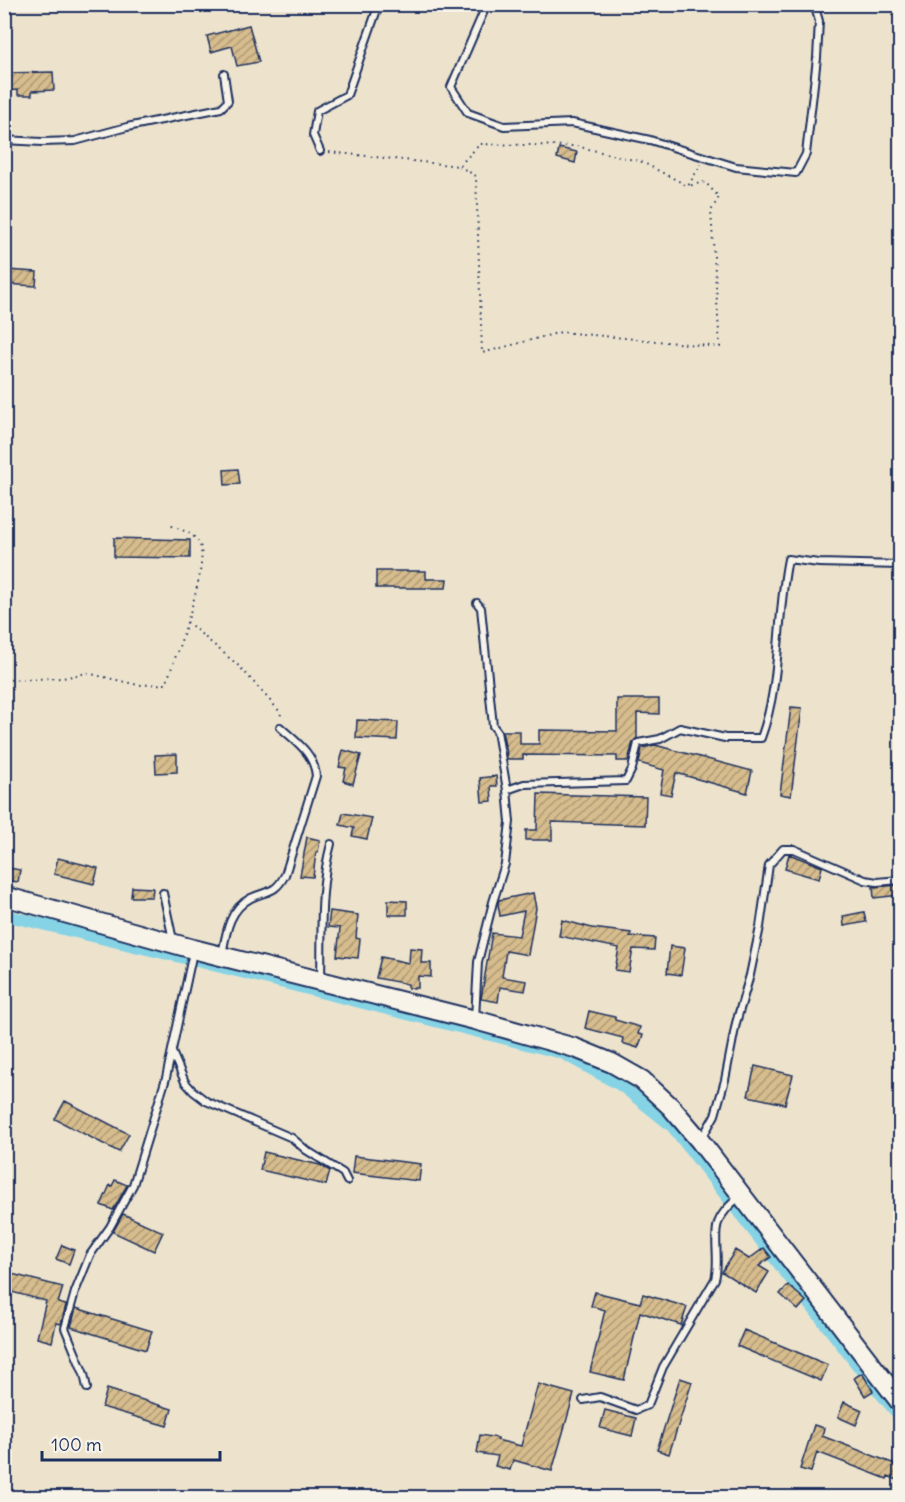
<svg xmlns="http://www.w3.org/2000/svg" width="905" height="1502" viewBox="0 0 905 1502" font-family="Delius,sans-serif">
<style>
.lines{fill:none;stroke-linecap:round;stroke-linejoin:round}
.canal{stroke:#86d3e5;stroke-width:12}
.building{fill:url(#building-hatch);stroke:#1b2f5e;stroke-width:1.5}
.lane-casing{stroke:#1b2f5e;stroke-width:10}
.secondary-casing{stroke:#1b2f5e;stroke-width:22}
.path{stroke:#1b2f5e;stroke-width:2;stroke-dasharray:1.5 4.5;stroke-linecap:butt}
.lane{stroke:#f7f3e8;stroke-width:6}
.secondary{stroke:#f7f3e8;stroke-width:18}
</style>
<defs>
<pattern id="building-hatch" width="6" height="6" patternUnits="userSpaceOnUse" patternTransform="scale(1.5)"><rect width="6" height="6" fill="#d7bd8d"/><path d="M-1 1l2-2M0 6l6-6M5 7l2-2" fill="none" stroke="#ae9a76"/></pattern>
</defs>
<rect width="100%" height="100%" fill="#ede3cd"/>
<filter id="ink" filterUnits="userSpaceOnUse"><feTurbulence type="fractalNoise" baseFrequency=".0167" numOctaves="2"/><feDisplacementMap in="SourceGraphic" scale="12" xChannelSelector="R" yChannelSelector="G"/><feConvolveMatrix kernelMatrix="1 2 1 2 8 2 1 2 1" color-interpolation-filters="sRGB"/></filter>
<g filter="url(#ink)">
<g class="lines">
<path class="canal" d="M4 915 197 961 562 1053 622 1086 672 1126 858 1366 900 1417"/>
</g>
<path class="building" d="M249 25 259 62 237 66 232 46 211 52 207 36Z
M53 72 54 90 32 91V95H18V90L4 91V73Z
M559 148 577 152 575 163 557 158Z
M6 270 37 272 36 286 5 284Z
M238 469 240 484 225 485 224 470Z
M114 538 190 540V558L114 557Z
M376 571H426V579H447L446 588H376Z
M617 699H659V714L637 713V738L633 742 628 761H617V756L523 755V759H507L506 746H505L502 731H520V744H539V730L617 731Z
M791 707 802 708 791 796 780 794Z
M357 720 398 722 397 740 356 738Z
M655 745 752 771 747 793 676 773 671 795 660 793 664 770 639 763 642 748Z
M343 750 361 755 353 784 343 781 346 768 339 767Z
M177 754V772L156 773 155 755Z
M496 776 497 786H491L492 801 482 802 480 778Z
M538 794 646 797 645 825 552 822V840H526V830H537Z
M343 813 372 818 367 839 352 836 354 828 340 825Z
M307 837 320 840 318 852H316L313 877 300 876Z
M789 854 822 867 819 879 785 869Z
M58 858 98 868 94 884 54 874Z
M4 867 20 870 18 882 4 880Z
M900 885V895L874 898 873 887Z
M132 887 153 888 152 897H131Z
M533 893 536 908 528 955 506 951 502 977 527 981 525 991 500 987 498 1002 481 999 492 933 519 936 524 911 500 916 498 904 499 900Z
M388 900 407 901V915H388Z
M330 911 358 915 356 938 360 939 358 958 337 956 340 928 328 927Z
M864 912 866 922 844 926 843 916Z
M562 920 592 928 631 933 630 936 655 938 654 950 633 949 629 972 615 970 619 948 559 936Z
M670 946 685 948 681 975 667 973Z
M410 948 422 949 421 963H431V977L418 976V988H408V984L376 978 381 957 409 963Z
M589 1011 615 1017V1020L640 1027 638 1034 643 1035 638 1048 622 1043 623 1038 585 1028Z
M755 1066 793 1075 785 1104 748 1096Z
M65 1101 129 1134 119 1152 55 1119Z
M264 1152 320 1165 330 1171 326 1185 260 1170Z
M354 1156 421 1164 419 1181 352 1173Z
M115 1180 127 1185 113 1210 101 1205 110 1185 112 1186Z
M123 1214 163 1232 154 1251 113 1232Z
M62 1245 74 1250 69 1264 56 1259Z
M764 1248 771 1257 759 1266 769 1272 756 1293 722 1272 735 1250 749 1259Z
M4 1272 63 1287 58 1303 66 1305 61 1324 56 1323 52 1342 37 1338 46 1301 4 1290Z
M788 1285 806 1301 798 1310 780 1294Z
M595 1292 640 1303 643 1294 687 1307 681 1325 640 1312 624 1380 590 1372 605 1310 591 1306Z
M76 1308 152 1331 146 1350 71 1327Z
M744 1330 828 1365 821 1381 737 1346Z
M862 1373 873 1391 865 1396 854 1378Z
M680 1378 692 1382 669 1454 657 1450Z
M538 1384 574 1394 552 1471 513 1460 510 1470 495 1466 498 1456 477 1453 480 1435 498 1438 497 1440 521 1446Z
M107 1389 172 1409 167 1426 102 1407Z
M844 1402 862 1410 856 1425 838 1417Z
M605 1410 636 1418 632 1436 600 1428Z
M814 1425 824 1428 822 1436 900 1466V1481L888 1476 887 1479 817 1452 811 1472 800 1469Z"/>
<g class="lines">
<g class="lane-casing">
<path id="lane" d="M487 4 451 87 468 113 504 126 572 123 650 140 736 167 796 173 806 154 817 58 819 21 814 4
M4 140 42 142 75 141 127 127 221 108 228 101 224 74
M320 151 313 135 317 111 347 95 379 4
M477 603 481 608 493 726 497 731 507 790
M163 893 173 940
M222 955C226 933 229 909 251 898 268 890 275 894 285 875L316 776C314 753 296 742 280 727
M321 980C322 935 319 888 331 844
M475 1019 478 962 493 902 505 864 510 822 507 790 524 784 626 781 632 769 638 743 660 739 680 728 725 738H761C782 681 776 618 788 559L819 563 900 565
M172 1052 185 1082 193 1091 206 1101 292 1138 306 1150 343 1173 347 1181
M702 1138 715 1115 725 1080 736 1023 750 975 760 927 769 865 783 849H794L865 880 877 882 900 880
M87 1388 84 1374 65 1328 75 1292 90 1255 110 1227 133 1185 166 1078 193 952
M583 1400 600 1397 636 1410 648 1405 663 1367 715 1279C720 1262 713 1237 718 1223 722 1212 731 1204 739 1197"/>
</g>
<g class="secondary-casing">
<path id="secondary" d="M4 896 193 949 475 1020 575 1048 612 1063 642 1080 671 1107 700 1141 900 1402"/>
</g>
<path class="path" d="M329 152 459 166 480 144 576 146 642 162 688 186 701 164
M459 166 476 176 482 353 561 332 720 347 711 211 719 197 705 182 688 186
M187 622 240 667 281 713 280 718
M4 680 63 678 87 673 138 685 166 684C175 657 209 570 200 545 195 533 181 530 170 525"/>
<use href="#lane" class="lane"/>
<use href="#secondary" class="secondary"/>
</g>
</g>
<rect width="905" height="1502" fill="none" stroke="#f7f3e8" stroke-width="24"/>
<rect x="12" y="12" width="881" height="1478" fill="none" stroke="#1b2f5e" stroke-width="2" filter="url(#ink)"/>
<path d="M42 1451v9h178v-9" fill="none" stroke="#1b2f5e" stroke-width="3"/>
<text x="51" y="1451" font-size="18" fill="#1b2f5e" stroke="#f7f3e8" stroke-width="4.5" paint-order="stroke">100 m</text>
</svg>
